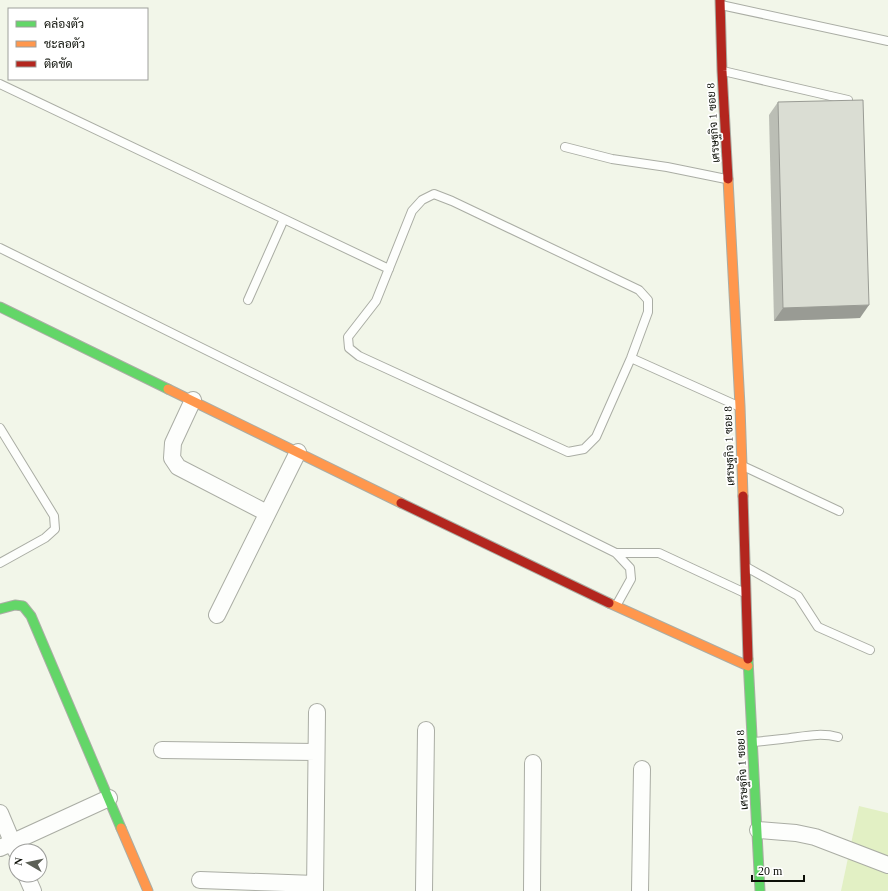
<svg xmlns="http://www.w3.org/2000/svg" width="888" height="891" viewBox="0 0 888 891" font-family="'Times New Roman',Sarabun,serif">
<style>
.green{fill:#e2f0c4}
.lines{fill:none;stroke-linecap:round;stroke-linejoin:round}
.lane-casing{stroke:#aaada4;stroke-width:10}
.street-casing{stroke:#aaada4;stroke-width:18}
.fast-casing{stroke:#aaada4;stroke-width:11}
.slow-casing{stroke:#aaada4;stroke-width:11}
.jam-casing{stroke:#aaada4;stroke-width:11}
.lane{stroke:#fdfefc;stroke-width:8}
.street{stroke:#fdfefc;stroke-width:16}
.fast{stroke:#63d668;stroke-width:9}
.slow{stroke:#ff974d;stroke-width:9}
.jam{stroke:#b3261e;stroke-width:9}
.wall{fill:#bbbeb5}
.shaded-wall{fill:#999b94}
.building{fill:#daddd3;stroke:#999b94}
.labels{text-anchor:middle;dominant-baseline:central;stroke-width:3.5;stroke-linejoin:round;paint-order:stroke}
.street-label{font-size:11px;fill:#0c0f07;stroke:#fff}
</style>
<rect width="100%" height="100%" fill="#f2f6e9"/>
<path class="green" d="M859 806 888 813V891H841Z"/>
<g class="lines">
<g class="lane-casing">
<path id="lane" d="M721 5 888 41
M723 71 848 100
M0 84 389 269
M565 147 612 159 667 167 726 179
M434 194 452 201 639 290 648 300V312L631 358 596 437 584 449 568 452 359 356 349 348 348 337 376 301 412 211 422 200Z
M0 248 616 553 630 568 631 579 616 606
M248 300 284 219
M631 358 738 406
M0 428 54 516 55 529 45 538 0 563
M745 467 839 511
M616 553H659L745 593
M748 568 798 596 818 627 870 650
M754 742C763 741 773 740 782 739 802 737 819 732 838 737"/>
</g>
<g class="street-casing">
<path id="street" d="M193 400 173 443 172 458 178 467 267 513
M217 615 298 452
M162 750 316 752
M0 813 16 851
M758 830 796 833 815 837 888 865
M0 848 109 798
M26 875 33 891
M200 880 315 884
M315 891 317 712
M424 891 426 730
M532 891 533 763
M640 891 642 769"/>
</g>
<g class="fast-casing">
<path id="fast" d="M0 307 168 389
M0 609 15 605 23 606 31 616 121 828
M748 659 760 891"/>
</g>
<g class="slow-casing">
<path id="slow" d="M728 179 740 406 743 496
M168 389 401 503
M609 603 748 666
M121 828 148 891"/>
</g>
<g class="jam-casing">
<path id="jam" d="M720 0 722 71 728 179
M743 496 748 659
M401 503 609 603"/>
</g>
<use href="#lane" class="lane"/>
<use href="#street" class="street"/>
<use href="#fast" class="fast"/>
<use href="#slow" class="slow"/>
<use href="#jam" class="jam"/>
</g>
<path class="wall" d="M778 102 860 318 774 321 769 115Z"/>
<path class="shaded-wall" d="M869 305 860 318 774 321 783 308Z"/>
<path class="building" d="M863 100 869 305 783 308 778 102Z"/>
<g class="labels">
<g class="street-label">
<text transform="translate(713 123) rotate(-94)">เศรษฐกิจ 1 ซอย 8</text>
<text transform="translate(729 446) rotate(-92)">เศรษฐกิจ 1 ซอย 8</text>
<text transform="translate(742 770) rotate(-93)">เศรษฐกิจ 1 ซอย 8</text>
</g>
</g>
<rect x="8" y="8" width="140" height="72" fill="#ffffff" stroke="#9e9f9c"/>
<rect x="16" y="21" width="20" height="6" fill="#63d668" stroke="#9e9f9c"/>
<text x="44" y="28" font-size="12" fill="#0c0f07">คล่องตัว</text>
<rect x="16" y="41" width="20" height="6" fill="#ff974d" stroke="#9e9f9c"/>
<text x="44" y="48" font-size="12" fill="#0c0f07">ชะลอตัว</text>
<rect x="16" y="61" width="20" height="6" fill="#b3261e" stroke="#9e9f9c"/>
<text x="44" y="68" font-size="12" fill="#0c0f07">ติดขัด</text>
<g transform="translate(28 863) rotate(279)"><circle r="19" fill="#ffffff" stroke="#9e9f9c"/>
<path d="M0-3L7 15L0 10L-7 15Z" fill="#5c6056"/>
<text y="-6" font-size="11" font-weight="bold" text-anchor="middle" fill="#0c0f07">N</text>
</g>
<path d="M752 875v6h52v-6" fill="none" stroke="#0c0f07" stroke-width="2"/>
<text x="758" y="875" font-size="12" fill="#0c0f07" stroke="#ffffff" stroke-width="3" paint-order="stroke">20 m</text>
</svg>
